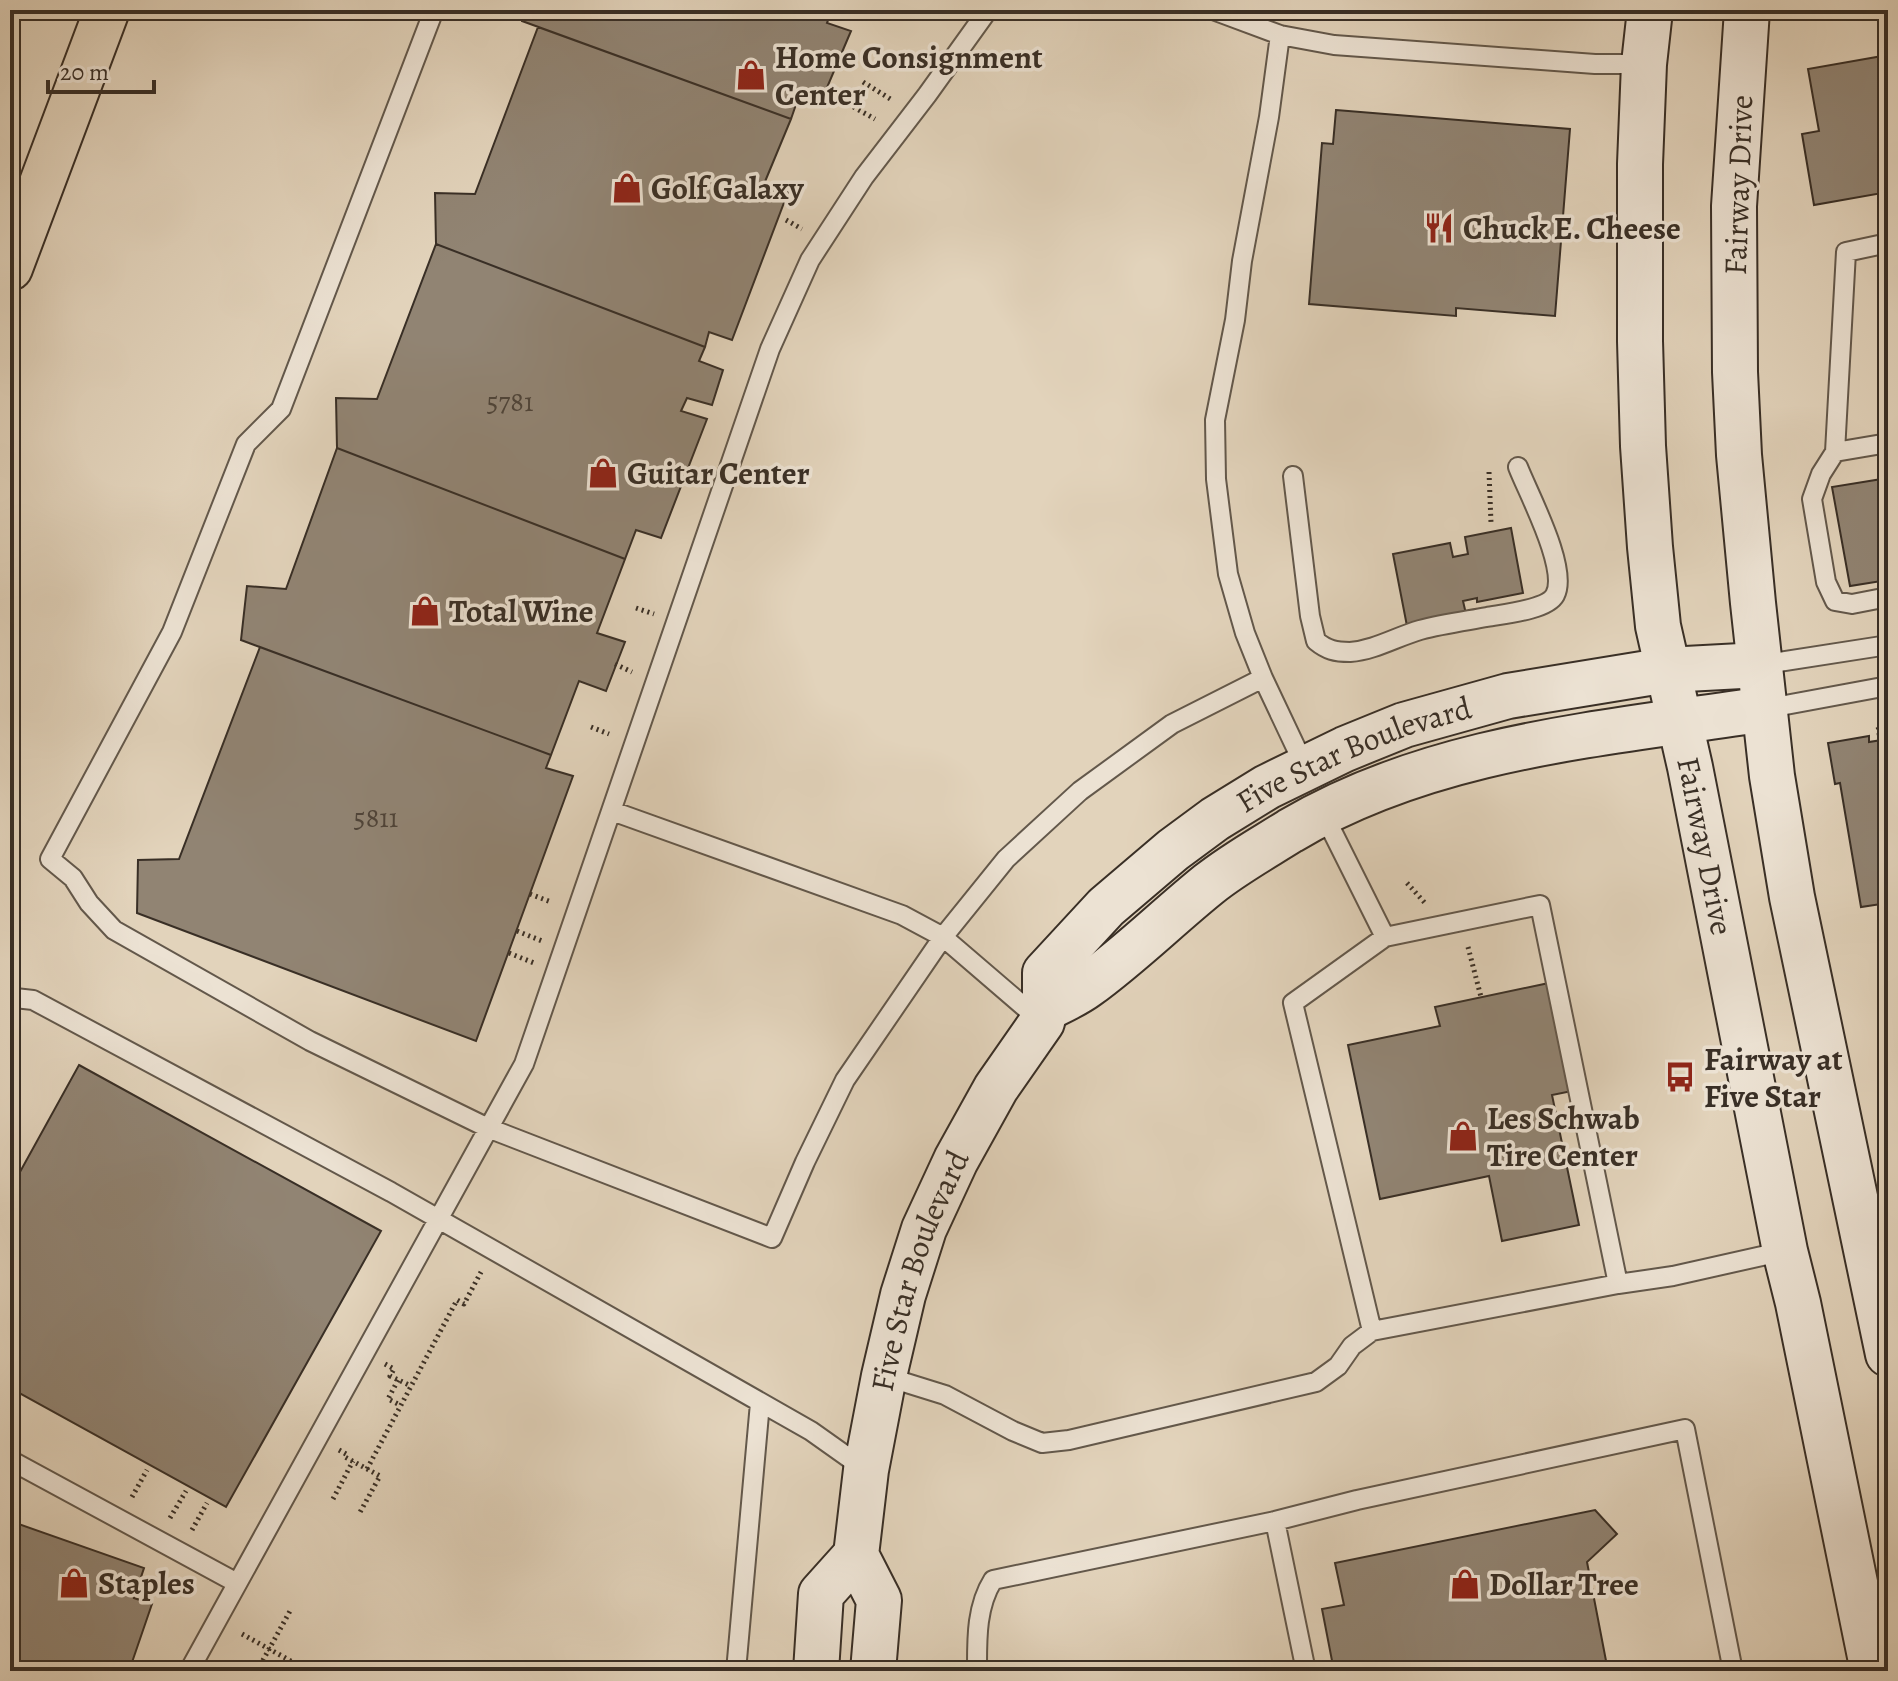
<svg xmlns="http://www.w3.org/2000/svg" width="1898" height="1681" viewBox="0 0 1898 1681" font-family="Alegreya,serif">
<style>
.building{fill:#918473;stroke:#392f26;stroke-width:2}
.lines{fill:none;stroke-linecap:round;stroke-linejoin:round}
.lane-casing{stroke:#63584b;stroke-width:22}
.secondary-casing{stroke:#392f26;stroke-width:48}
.highway-casing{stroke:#392f26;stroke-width:48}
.path{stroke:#392f26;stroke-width:5;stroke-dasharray:2 4;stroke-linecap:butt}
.lane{stroke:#ece2d3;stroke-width:18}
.secondary{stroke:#ece2d3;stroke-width:44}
.highway{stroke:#e2d3bb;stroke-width:44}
.labels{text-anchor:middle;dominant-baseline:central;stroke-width:7;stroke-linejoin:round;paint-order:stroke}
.number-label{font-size:28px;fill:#4f4439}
.poi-label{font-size:32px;font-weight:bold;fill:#392f26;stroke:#ece2d3;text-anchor:start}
.street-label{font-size:32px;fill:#392f26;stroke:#ece2d3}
</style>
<rect width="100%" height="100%" fill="#e2d3bb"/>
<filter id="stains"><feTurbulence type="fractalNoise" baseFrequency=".0025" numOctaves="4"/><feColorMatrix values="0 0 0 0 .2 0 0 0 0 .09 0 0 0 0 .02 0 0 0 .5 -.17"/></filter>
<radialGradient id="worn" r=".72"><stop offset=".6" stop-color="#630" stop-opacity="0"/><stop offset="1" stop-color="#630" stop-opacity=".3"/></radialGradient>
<path class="building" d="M523 10H832L827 23 851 31 823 97 801 90 791 119 522 21Z
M538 27 791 119 764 184 788 192 732 340 709 332 705 347 436 244 435 193 475 194Z
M1888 55V192L1814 205 1802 134 1819 131 1808 69Z
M1336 110 1570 129 1555 316 1456 308V316L1309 304 1322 143 1333 144Z
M436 244 705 347 699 361 723 370 712 405 687 398 681 411 707 419 661 538 636 530 625 559 337 448 336 398 377 399Z
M337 448 625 559 597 633 625 642 606 691 579 681 551 755 241 640 247 586 286 589Z
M1888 478V580L1850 586 1832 487Z
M1511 528 1523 593 1477 602V598L1463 601 1466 614 1407 626 1393 554 1450 543 1453 557 1468 554 1465 537Z
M260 647 551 755 546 768 573 776 476 1041 137 913 138 860 179 859Z
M1869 736V742L1888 739V903L1861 907 1840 783 1835 784 1828 743Z
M1549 983 1572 1091 1552 1095 1579 1225 1502 1241 1489 1176 1380 1199 1348 1045 1440 1026 1435 1007Z
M79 1065 381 1231 226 1507 10 1388V1190Z
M1595 1510 1617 1534 1587 1562 1608 1671H1334L1322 1609 1344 1605 1335 1563Z
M10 1521 144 1568 134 1598 152 1604 129 1671H10Z"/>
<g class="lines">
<g class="lane-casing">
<path id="lane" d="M434 10 281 409 246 444 172 632 50 859 73 878 89 903 114 930 310 1041 488 1128 772 1238 805 1162 845 1080 943 937 1006 859 1080 791 1172 724 1263 678
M1213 10 1280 35 1334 45 1595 64H1644
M1280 35 1269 117 1242 261 1235 320 1215 420 1216 479 1228 574 1245 633 1263 678 1306 769
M1888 243 1846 252 1835 452 1821 474 1812 499 1826 582 1835 601 1852 604 1888 597
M1835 452 1888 443
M1293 476 1310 616 1316 641C1327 650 1335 652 1350 652 1375 650 1396 637 1420 630 1442 624 1465 621 1487 617 1503 614 1547 610 1555 595 1569 569 1528 493 1518 467
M1760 665 1888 645
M1764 709 1888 686
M612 811 902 915 943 937 1042 1022
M1323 813 1385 937 1540 905 1618 1284 1673 1276 1784 1251
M10 999 15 998 33 1000 391 1192 811 1431 866 1470
M1372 1331 1293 1003 1385 937
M884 1376 945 1395 1013 1431 1042 1443 1069 1440 1316 1382 1338 1366 1352 1346 1372 1331 1618 1284
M10 1460 237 1583
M1275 1521 1306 1671
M189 1671 524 1064 770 349 810 260 864 177 927 95 988 10
M736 1671 760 1403
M977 1671C977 1640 976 1607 993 1580L1275 1521 1357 1500 1685 1429 1733 1671"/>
</g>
<g class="secondary-casing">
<g id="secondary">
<path id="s1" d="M1650 10 1644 64 1640 164V341L1643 446 1650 547 1658 626 1690 767 1785 1251 1798 1303 1873 1671"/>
<path d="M1747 10 1734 206 1735 372 1739 455 1753 603 1772 776 1792 897 1888 1354"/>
<path d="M1045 1009C1059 1002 1075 995 1087 986 1130 955 1168 917 1209 884 1234 864 1263 848 1290 831 1433 746 1603 734 1764 709"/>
<path d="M816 1671 821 1594 856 1555"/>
<path id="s2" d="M873 1671 879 1600 856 1555 866 1470 884 1376 903 1295 924 1229 956 1160 996 1088 1042 1022 1045 1009V973L1106 907 1173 850 1215 819 1267 787 1345 749 1404 725 1508 696 1667 670 1760 665"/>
</g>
</g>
<g class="highway-casing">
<path id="highway" d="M10 268 107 10"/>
</g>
<path class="path" d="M863 82 892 100
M848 104 875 119
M786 220 802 229
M1489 472 1491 523
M685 477 699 482
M636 608 654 614
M615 664 632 672
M591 727 609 734
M1880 741 1878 725 1888 723
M1407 883 1425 903
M530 894 551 902
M517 931 542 941
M1468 947 1481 997
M509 953 534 963
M385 1364 394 1369 390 1376 411 1386
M398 1380 388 1399 400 1405
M339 1450 346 1454 345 1457 380 1476 359 1514
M367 1469 457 1300 464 1304 481 1272
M132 1497 147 1470
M333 1499 353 1461
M170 1518 186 1491
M192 1530 207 1503
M242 1634 309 1671
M257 1671 290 1611"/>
<use href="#lane" class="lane"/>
<use href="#secondary" class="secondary"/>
<use href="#highway" class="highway"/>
</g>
<defs>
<g id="shop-bare" transform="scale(2.4)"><path d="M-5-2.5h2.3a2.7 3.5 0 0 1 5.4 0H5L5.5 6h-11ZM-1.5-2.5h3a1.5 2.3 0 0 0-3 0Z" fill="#8f2418" stroke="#ece2d3" stroke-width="2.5" paint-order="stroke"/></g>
<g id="restaurant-bare" transform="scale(2.4)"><path d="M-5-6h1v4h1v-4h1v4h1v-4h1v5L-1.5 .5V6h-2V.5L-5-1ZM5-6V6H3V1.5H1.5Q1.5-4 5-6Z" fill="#8f2418" stroke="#ece2d3" stroke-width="2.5" paint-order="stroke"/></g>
<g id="bus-bare" transform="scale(2.4)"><path d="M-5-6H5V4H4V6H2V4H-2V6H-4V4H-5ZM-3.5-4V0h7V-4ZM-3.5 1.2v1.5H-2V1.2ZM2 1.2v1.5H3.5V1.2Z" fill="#8f2418" stroke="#ece2d3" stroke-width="2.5" paint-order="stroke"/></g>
</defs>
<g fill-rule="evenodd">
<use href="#shop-bare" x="751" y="75"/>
<use href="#shop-bare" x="627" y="188"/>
<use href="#restaurant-bare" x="1439" y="228"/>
<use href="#shop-bare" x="603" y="473"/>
<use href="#shop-bare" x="425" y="611"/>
<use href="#bus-bare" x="1680" y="1077"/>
<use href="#shop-bare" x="1463" y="1136"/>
<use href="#shop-bare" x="74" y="1583"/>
<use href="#shop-bare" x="1465" y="1584"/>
</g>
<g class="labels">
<g class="number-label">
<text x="510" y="402">5781</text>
<text x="376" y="818">5811</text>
</g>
<g class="poi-label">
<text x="775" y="57">Home Consignment<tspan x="775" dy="37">Center</tspan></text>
<text x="651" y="188">Golf Galaxy</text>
<text x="1463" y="228">Chuck E. Cheese</text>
<text x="627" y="473">Guitar Center</text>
<text x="449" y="611">Total Wine</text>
<text x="1704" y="1059">Fairway at<tspan x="1704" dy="37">Five Star</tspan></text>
<text x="1487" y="1118">Les Schwab<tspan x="1487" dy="37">Tire Center</tspan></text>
<text x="98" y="1583">Staples</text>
<text x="1489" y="1584">Dollar Tree</text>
</g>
<g class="street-label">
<text transform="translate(1738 185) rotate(-88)">Fairway Drive</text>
<text stroke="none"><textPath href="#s2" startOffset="1128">Five Star Boulevard</textPath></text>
<text stroke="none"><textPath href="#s1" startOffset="842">Fairway Drive</textPath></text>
<text stroke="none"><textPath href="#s2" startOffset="414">Five Star Boulevard</textPath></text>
</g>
</g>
<rect width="1898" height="1681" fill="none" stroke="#e2d3bb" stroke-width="40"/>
<rect x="12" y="12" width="1874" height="1657" fill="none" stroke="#392f26" stroke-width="4"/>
<rect x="20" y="20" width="1858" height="1641" fill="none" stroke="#392f26" stroke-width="2"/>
<path d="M48 80v12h106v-12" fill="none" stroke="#392f26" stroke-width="4"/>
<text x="60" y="80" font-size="24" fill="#392f26" stroke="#ece2d3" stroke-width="6" paint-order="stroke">20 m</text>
<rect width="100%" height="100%" filter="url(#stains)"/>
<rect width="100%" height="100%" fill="url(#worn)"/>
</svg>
